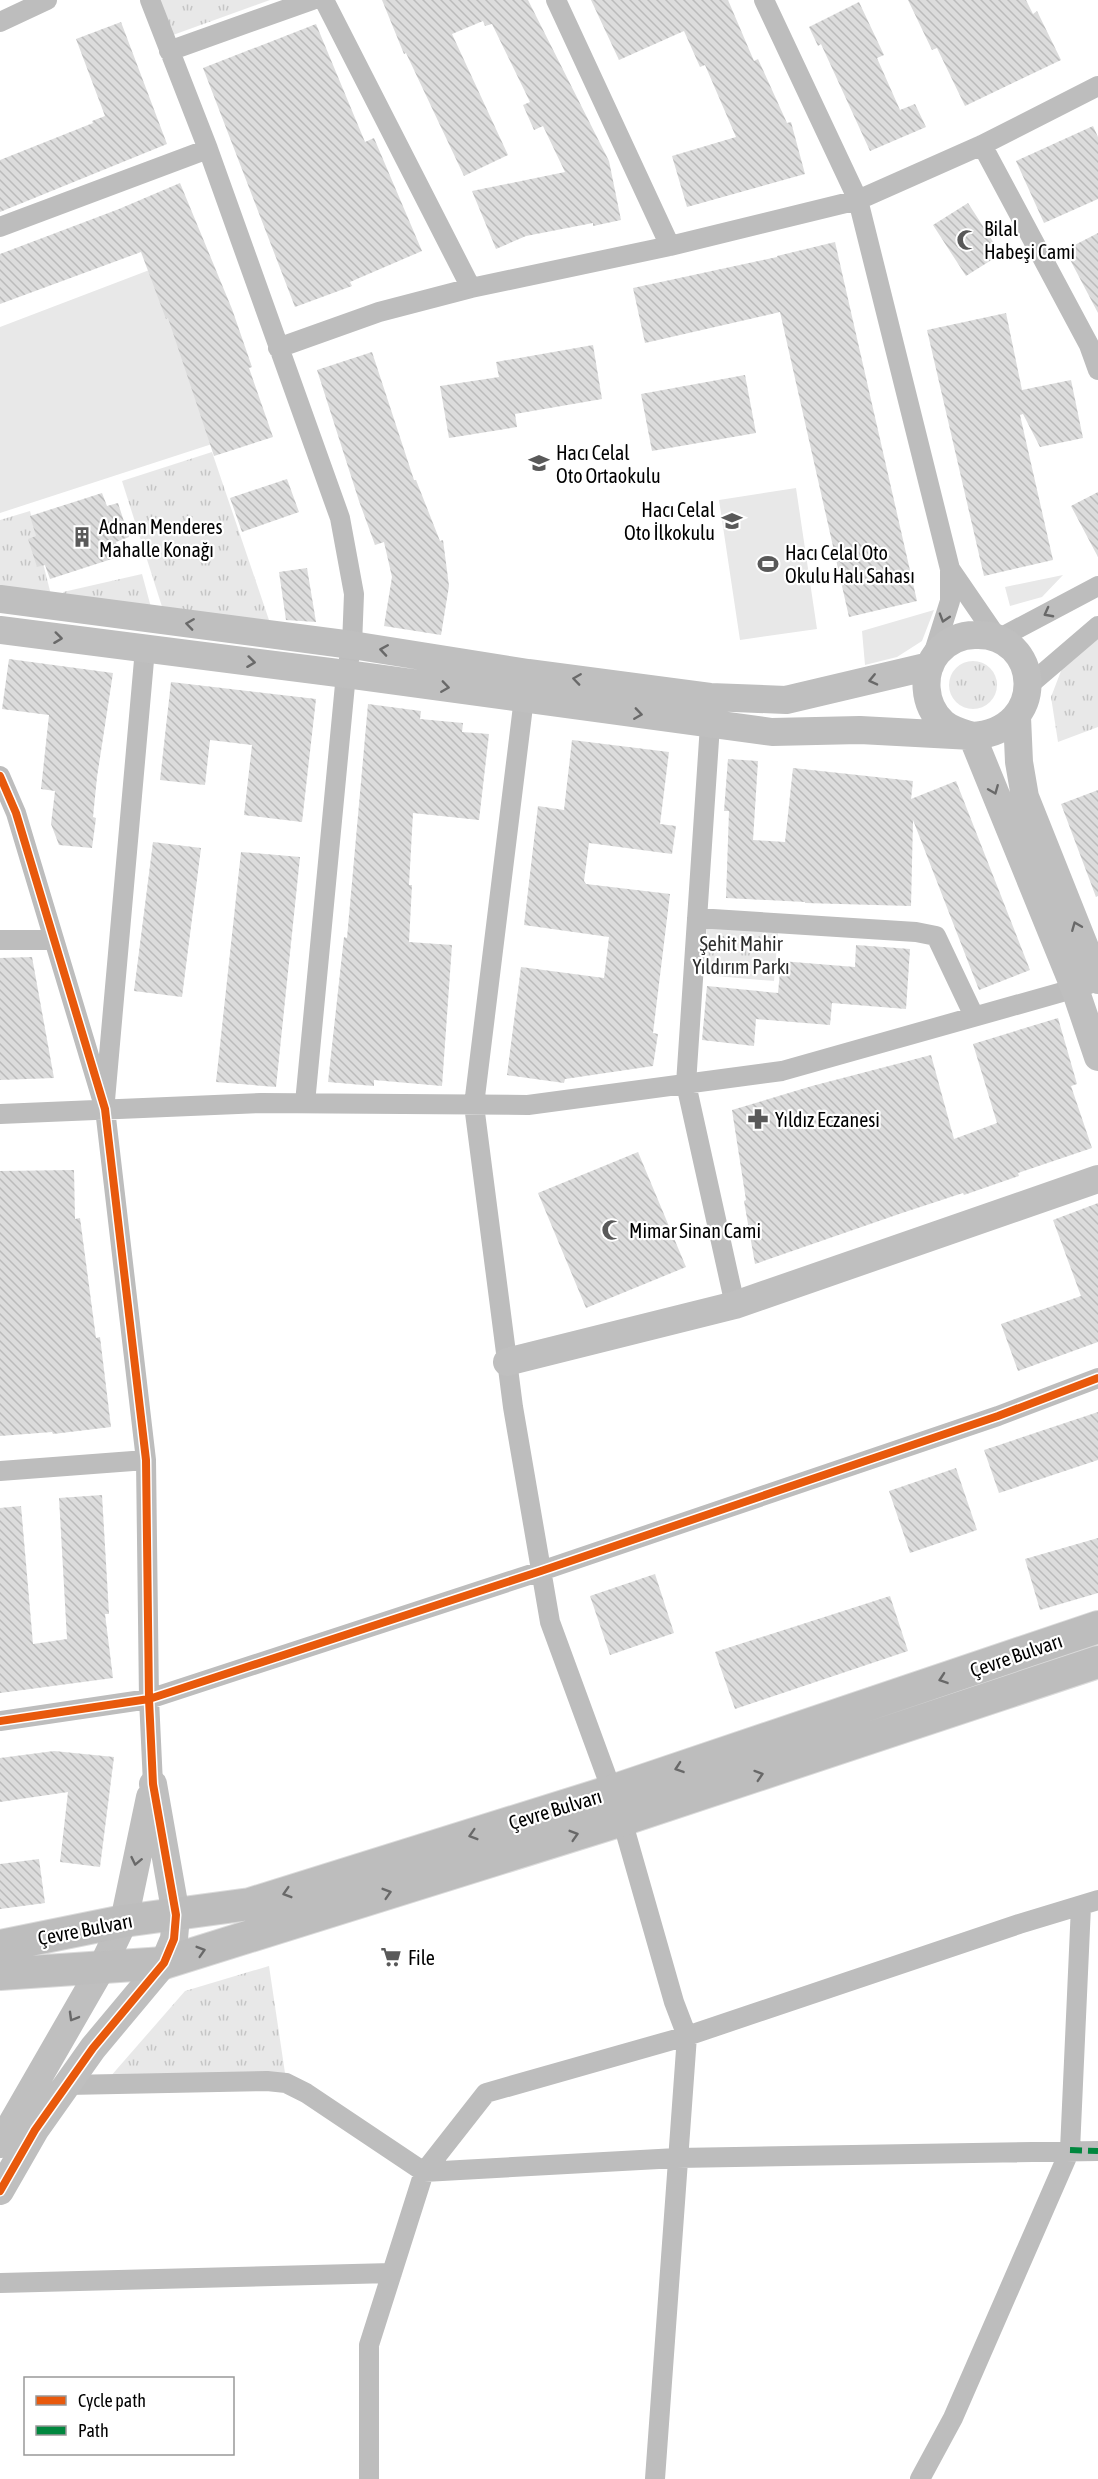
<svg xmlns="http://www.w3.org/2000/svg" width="1098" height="2479" viewBox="0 0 1098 2479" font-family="'Asap Condensed',sans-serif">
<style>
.grass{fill:url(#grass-tufts)}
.garden{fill:#e8e8e8}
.building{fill:url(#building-back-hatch)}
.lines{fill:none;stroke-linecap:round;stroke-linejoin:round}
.primary-casing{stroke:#dbdbdb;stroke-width:34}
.street{stroke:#bdbdbd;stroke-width:20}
.secondary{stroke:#bfbfbf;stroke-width:28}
.primary{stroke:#bdbdbd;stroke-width:32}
.quiet{stroke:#00873e;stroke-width:6;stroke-dasharray:12 6;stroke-linecap:butt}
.cycleway-casing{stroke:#fff;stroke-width:11}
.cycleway{stroke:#e8590c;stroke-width:8}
.oneway{stroke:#686868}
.oneway2{stroke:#696969}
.labels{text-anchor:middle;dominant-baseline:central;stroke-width:4.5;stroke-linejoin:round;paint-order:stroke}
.poi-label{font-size:20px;fill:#000;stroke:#fff;text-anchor:start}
.park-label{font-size:20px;fill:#2d2d2d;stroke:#fff}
.street-label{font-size:20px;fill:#000;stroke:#fff}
</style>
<defs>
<pattern id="grass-tufts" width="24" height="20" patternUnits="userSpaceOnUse" patternTransform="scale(1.5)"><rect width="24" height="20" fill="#e8e8e8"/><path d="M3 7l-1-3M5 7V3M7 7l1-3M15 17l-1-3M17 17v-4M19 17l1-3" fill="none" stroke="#c5c5c5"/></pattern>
<pattern id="building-back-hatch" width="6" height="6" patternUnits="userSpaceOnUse" patternTransform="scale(1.5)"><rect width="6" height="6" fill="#dcdcdc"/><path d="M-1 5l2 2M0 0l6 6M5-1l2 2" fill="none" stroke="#bbb"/></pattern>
</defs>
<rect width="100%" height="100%" fill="#fff"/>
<path class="grass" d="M160 0H270L173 35Z
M212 452 271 626 164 613 122 481Z
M30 511 52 599 0 590V520Z
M142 574 152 611 64 599 63 592Z
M1098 633V727L1058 742 1051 697 1066 658Z
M949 685a24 24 0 1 1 48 0a24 24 0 1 1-48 0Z
M707 927 778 933 774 981 704 975Z
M269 1966 285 2073 110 2077 185 1991Z"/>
<path class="garden" d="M152 269 212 444 0 513V327Z
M796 488 817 629 740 640 719 500Z
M1063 575 1042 597 1010 606 1005 587Z
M934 610 922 641 897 657 865 665 862 631Z"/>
<path class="building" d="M382 0H528L609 161 621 220 593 226V223L526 236 496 249 472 191 565 172 543 126 534 130 523 105 530 102 492 24 485 26 483 21 452 34 508 155 464 176 406 53 404 54Z
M591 0H728L754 61 758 59 787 123 791 122 805 174 687 207 672 156 736 137 705 65 700 67 684 31 619 60Z
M908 0H1026L1033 14 1037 11 1061 60 965 106 937 48 932 50Z
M859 2 884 55 877 58 900 110 915 104 926 127 870 151 821 44 818 46 809 27Z
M121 22 167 144 0 212V160L93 123 92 121 105 116 76 39Z
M316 24 365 142 374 138 422 251 350 282 352 286 295 307 203 68Z
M1093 126 1098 137V199L1044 223 1016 161Z
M180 183 232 309 252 367 249 368 273 437 214 456 168 318 166 319 141 252 0 304V254L119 209Z
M968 203 1001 254 966 276 933 225Z
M1098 233V313L1065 250Z
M835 242 917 601 849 617 780 312 645 343 633 288 777 257V256Z
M1006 313 1022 390 1071 380 1083 438 1040 447 1023 414 1020 415 1053 560 984 576 927 330Z
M593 345 602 399 515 414 517 427 449 438 440 386 499 377 496 362Z
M372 352 414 480H416L440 541 443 540 449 586 441 635 384 626 392 577 384 542 375 545 359 501 317 370Z
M745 375 756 433 652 451 641 394Z
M287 479 299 512 242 532 230 498Z
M1098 492V557L1071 506Z
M102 493 107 506 118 503 129 537 116 542 121 556 50 579 45 565 37 567 28 539 36 536 30 516Z
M307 568 316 622 286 620 279 572Z
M9 659 113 673 97 777 93 817 96 818 92 848 59 845 51 824 55 791 41 789 49 715 2 709Z
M171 682 316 699 302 822 244 815 252 745 210 740 205 785 160 780Z
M368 704 421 711 420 719 463 723 462 732 489 734 479 820 413 813 409 885H412L409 942 452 945 442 1086 374 1080V1086L328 1082 344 937 347 938Z
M572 740 669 752 660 824 676 826 672 854 589 843 584 881 586 884 670 894 653 1033 658 1034 653 1066 565 1079 564 1083 507 1075 521 967 604 978 609 937 524 925 538 806 564 810Z
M728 759 758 761 753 840 785 842 793 768 913 781 911 799 956 781 1030 970 979 990 913 820 911 906 805 903V902L726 898 729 811H724Z
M1098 790V896L1096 897 1061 804Z
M153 842 201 848 182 997 134 991Z
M241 852 300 857 276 1087 216 1082Z
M856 945 910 949 906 1009 832 1003 830 1025 756 1019 754 1046 702 1040 707 986 778 993 781 961 855 967Z
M32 957 54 1078 0 1080V958Z
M1058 1018 1077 1084 1071 1086 1092 1148 1018 1173 1019 1176 964 1195 963 1193 902 1213 755 1264 744 1201 746 1200 732 1110 812 1086 931 1055 954 1139 997 1123 973 1044Z
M638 1152 686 1267 586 1308 538 1193Z
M74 1170 75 1219 80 1218 96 1338 100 1337 111 1427 53 1434 52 1432 0 1436V1171Z
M1098 1203V1342L1018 1371 1001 1324 1081 1296 1053 1220Z
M1098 1412V1460L999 1493 984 1450Z
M956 1468 977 1530 910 1553 889 1491Z
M102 1495 109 1614H105L113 1678 0 1693V1508L21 1506 33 1644 67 1639 59 1498Z
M1098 1538V1593L1040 1610 1025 1559Z
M655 1574 674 1633 610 1655 590 1596Z
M890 1596 908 1651 735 1709 715 1652Z
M54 1751 114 1757 100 1867 60 1862 68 1792 0 1802V1758Z
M39 1859 45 1903 0 1909V1864Z"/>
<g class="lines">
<g class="primary-casing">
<path id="primary" d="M0 1946 124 1921 250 1904 612 1791 1098 1627
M0 1974 164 1963 622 1820 1098 1662"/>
</g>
<path class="street" d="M150 0 208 149 340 518 354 594 352 645 346 674 305 1103
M324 0 471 288
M556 0 670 246
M764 0 858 200 950 569V601L933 655
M0 22 47 0
M169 51 312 0
M982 145 1089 345 1098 370
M0 227 208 149
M278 348 379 312 471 288 670 246 858 200 982 145 1098 86
M950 569 998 639 1098 586
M1028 686 1098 626
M524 698 474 1105 513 1407 550 1622 612 1791
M710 725 686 1084 735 1305
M0 776 16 813 105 1109 146 1460 149 1699 153 1784
M697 918 916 932 936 936 974 1016
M0 940H53
M105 1100 145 649
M0 1114 261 1103 528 1105 782 1071 1087 985
M0 1471 146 1460
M0 1721 149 1699 541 1571 998 1416 1098 1378
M622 1820 674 2002 687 2036 1019 1924 1098 1900
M67 2085 267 2081 286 2083 306 2093 424 2172 677 2158 1098 2151
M0 2283 392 2273
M369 2479V2345L424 2172 486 2093 687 2036 655 2479
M920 2479 953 2418 1070 2150 1081 1906"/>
<path class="secondary" d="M0 599 352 645 528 673 710 697 786 700 930 666
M0 630 346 674 772 732 860 730 972 736C1050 731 1041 632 975 635 961 635 948 641 938 652 921 672 923 705 943 723 951 730 962 733 972 736
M1017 717 1019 762 1025 797 1098 980
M972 736 1075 989 1098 1057
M507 1362 735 1305 1098 1179
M0 2144 102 1967 124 1921 150 1797
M0 2191 35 2130 93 2048 164 1963 174 1939 176 1915 153 1784"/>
<use href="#primary" class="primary"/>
<path class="quiet" d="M1070 2150 1098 2151"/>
<g class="cycleway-casing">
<path id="cycleway" d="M0 776 16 813 105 1109 146 1460 149 1699 153 1784 176 1915 174 1939 164 1963 93 2048 35 2130 0 2191
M0 1721 149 1699 541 1571 998 1416 1098 1378"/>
</g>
<use href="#cycleway" class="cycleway"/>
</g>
<defs><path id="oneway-chevron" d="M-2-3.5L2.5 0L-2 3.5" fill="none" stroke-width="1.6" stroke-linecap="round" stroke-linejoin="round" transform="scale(1.5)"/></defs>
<g class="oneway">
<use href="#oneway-chevron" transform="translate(1048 613) rotate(152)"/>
<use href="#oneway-chevron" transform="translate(944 618) rotate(107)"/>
<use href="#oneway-chevron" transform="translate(943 1679) rotate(161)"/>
<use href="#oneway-chevron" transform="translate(679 1768) rotate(161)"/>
<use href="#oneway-chevron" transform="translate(759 1775) rotate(-18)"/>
<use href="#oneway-chevron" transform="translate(473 1835) rotate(163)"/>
<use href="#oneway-chevron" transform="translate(574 1835) rotate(-17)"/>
<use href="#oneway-chevron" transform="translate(287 1893) rotate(163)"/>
<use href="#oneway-chevron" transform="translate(387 1893) rotate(-17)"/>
<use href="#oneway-chevron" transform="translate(201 1951) rotate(-17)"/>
</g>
<g class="oneway2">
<use href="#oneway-chevron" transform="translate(190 624) rotate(-172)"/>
<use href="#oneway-chevron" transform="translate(58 638) rotate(7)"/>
<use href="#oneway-chevron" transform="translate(384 650) rotate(-171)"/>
<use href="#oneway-chevron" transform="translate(251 662) rotate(7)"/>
<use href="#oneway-chevron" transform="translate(577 679) rotate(-172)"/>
<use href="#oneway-chevron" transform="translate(873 680) rotate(167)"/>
<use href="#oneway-chevron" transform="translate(445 687) rotate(8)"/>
<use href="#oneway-chevron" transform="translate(638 714) rotate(8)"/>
<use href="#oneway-chevron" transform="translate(994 790) rotate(68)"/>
<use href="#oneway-chevron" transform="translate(1076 926) rotate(-112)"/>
<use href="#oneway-chevron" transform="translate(136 1861) rotate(102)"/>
<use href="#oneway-chevron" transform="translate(73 2017) rotate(120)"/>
</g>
<defs>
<g id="mosque-bare" transform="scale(1.62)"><path d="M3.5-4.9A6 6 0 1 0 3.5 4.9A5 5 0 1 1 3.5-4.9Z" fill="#595959" stroke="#fff" stroke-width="2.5" paint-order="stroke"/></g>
<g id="school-bare" transform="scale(1.62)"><path d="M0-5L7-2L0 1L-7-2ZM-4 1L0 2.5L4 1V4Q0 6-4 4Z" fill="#595959" stroke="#fff" stroke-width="2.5" paint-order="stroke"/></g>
<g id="building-bare" transform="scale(1.62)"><path d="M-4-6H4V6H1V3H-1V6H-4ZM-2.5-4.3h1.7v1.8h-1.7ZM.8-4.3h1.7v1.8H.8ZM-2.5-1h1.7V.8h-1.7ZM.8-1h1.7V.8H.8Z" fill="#595959" stroke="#fff" stroke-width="2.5" paint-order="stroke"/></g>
<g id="stadium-bare" transform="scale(1.62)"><path d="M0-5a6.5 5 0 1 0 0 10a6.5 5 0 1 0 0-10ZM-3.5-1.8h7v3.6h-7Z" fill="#595959" stroke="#fff" stroke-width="2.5" paint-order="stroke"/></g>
<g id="pharmacy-bare" transform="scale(1.62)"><path d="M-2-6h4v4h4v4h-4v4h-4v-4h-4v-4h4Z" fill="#595959" stroke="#fff" stroke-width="2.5" paint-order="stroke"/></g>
<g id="supermarket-bare" transform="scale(1.62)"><path d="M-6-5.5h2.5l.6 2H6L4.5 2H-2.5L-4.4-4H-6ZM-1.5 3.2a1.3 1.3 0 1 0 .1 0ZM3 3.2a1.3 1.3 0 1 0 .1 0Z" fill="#595959" stroke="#fff" stroke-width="2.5" paint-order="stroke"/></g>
</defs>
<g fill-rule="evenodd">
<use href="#mosque-bare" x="967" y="240"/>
<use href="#school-bare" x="539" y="463"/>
<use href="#school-bare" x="732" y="521"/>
<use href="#building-bare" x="82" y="537"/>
<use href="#stadium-bare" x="768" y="564"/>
<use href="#pharmacy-bare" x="758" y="1119"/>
<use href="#mosque-bare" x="612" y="1230"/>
<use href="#supermarket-bare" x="391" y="1957"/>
</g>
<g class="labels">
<g class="poi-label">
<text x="984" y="228">Bilal<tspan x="984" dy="23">Habeşi Cami</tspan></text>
<text x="556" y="452">Hacı Celal<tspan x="556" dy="23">Oto Ortaokulu</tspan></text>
<text x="715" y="509" text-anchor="end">Hacı Celal<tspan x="715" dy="23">Oto İlkokulu</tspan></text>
<text x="99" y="526">Adnan Menderes<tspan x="99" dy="23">Mahalle Konağı</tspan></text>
<text x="785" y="552">Hacı Celal Oto<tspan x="785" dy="23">Okulu Halı Sahası</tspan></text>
<text x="775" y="1119">Yıldız Eczanesi</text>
<text x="629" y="1230">Mimar Sinan Cami</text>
<text x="408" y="1957">File</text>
</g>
<g class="park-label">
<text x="741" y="943">Şehit Mahir<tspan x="741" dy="23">Yıldırım Parkı</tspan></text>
</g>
<g class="street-label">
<text transform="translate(1016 1655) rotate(-19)">Çevre Bulvarı</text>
<text transform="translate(555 1809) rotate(-17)">Çevre Bulvarı</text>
<text transform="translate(85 1929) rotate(-11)">Çevre Bulvarı</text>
</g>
</g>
<rect x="24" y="2377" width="210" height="78" fill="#ffffff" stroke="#999999" stroke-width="1.5"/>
<rect x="36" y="2396" width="30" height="9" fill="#e8590c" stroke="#999999" stroke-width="1.5"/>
<text x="78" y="2407" font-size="18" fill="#000000">Cycle path</text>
<rect x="36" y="2426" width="30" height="9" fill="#00873e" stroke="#999999" stroke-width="1.5"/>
<text x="78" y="2437" font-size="18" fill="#000000">Path</text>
</svg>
